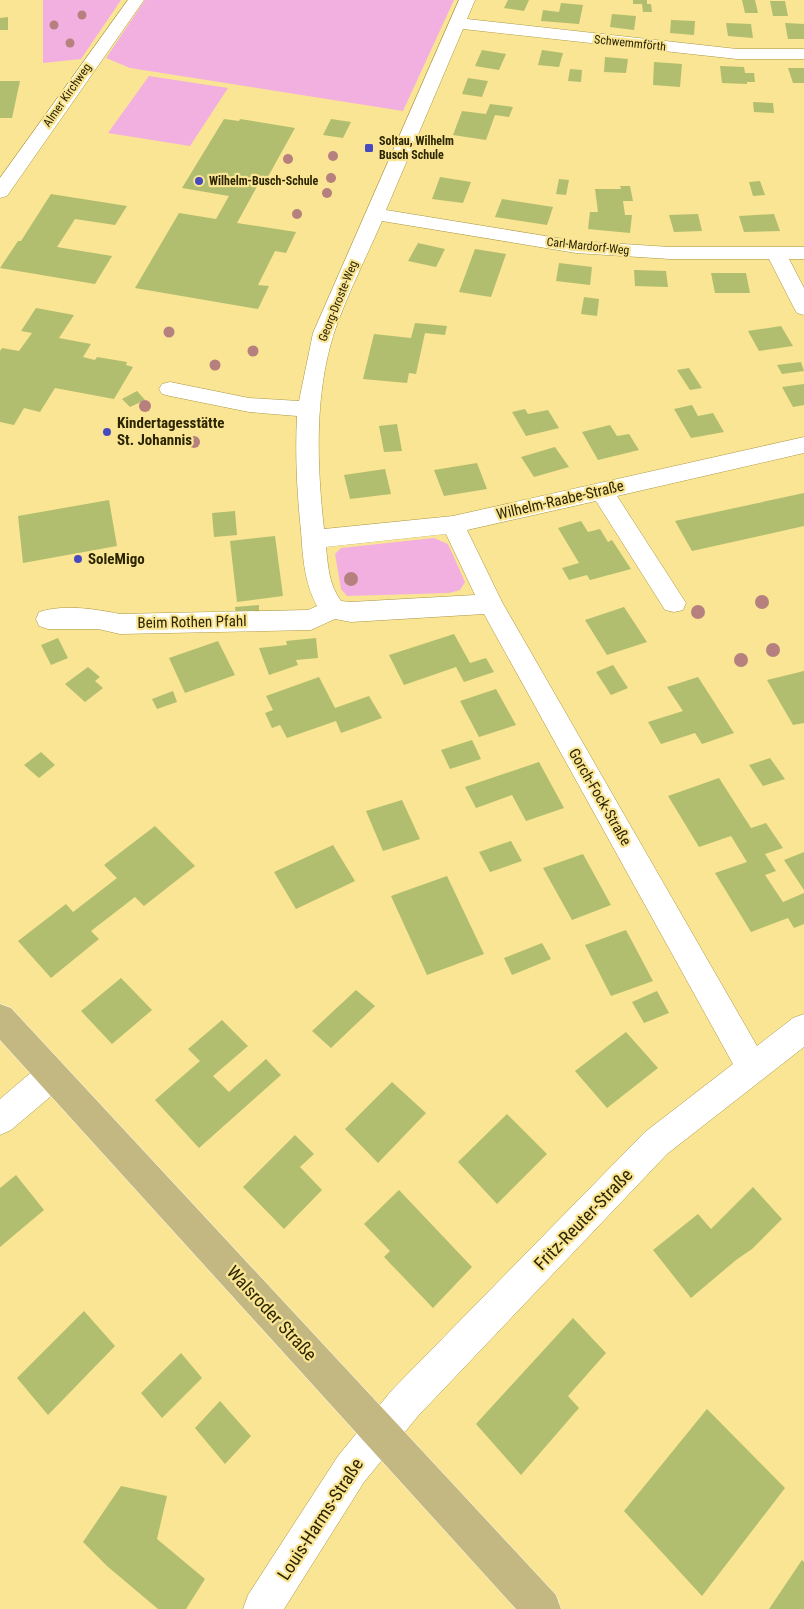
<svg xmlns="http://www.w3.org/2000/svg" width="804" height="1609" viewBox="0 0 804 1609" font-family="'Roboto Condensed',sans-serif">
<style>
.green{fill:#f2b0e1}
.building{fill:#b1be6f}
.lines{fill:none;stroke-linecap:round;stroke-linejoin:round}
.minor-casing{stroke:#a99644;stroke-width:1}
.major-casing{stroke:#fff;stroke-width:1}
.minor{fill:#fff;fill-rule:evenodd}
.major{fill:#c4b882;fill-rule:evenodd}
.tree{fill:#b6807f}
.poi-dot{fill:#484ac0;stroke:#f9e593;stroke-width:2}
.labels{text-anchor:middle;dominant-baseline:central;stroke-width:4.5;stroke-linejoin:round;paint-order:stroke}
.far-street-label{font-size:12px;fill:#2c2502;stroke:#f9e593}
.far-poi-label{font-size:12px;font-weight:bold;fill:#2c2502;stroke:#f9e593;text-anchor:start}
.poi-label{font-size:15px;font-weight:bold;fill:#2c2502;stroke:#f9e593;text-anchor:start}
.street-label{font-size:15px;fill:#2c2502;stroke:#f9e593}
.near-street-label{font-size:18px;fill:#2c2502;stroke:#f9e593}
</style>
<rect width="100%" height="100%" fill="#f9e593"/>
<path class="green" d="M43 0H121L81 59 43 63Z
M145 0H454L403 111 130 68 106 58Z
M149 76 228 88 190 146 108 133Z
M434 538 448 544 465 582 460 590 449 593 347 596 341 589 335 554 341 548Z"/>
<path class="building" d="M508 0H529L524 11 504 8Z
M633 0H647V4H651L652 12H643L642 4H633Z
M742 0H755L758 13H745Z
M770 1H785L788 16H773Z
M561 3 583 5 579 24 541 21 543 10 559 12Z
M612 14 636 16 634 30 610 27Z
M8 17V30H0V18Z
M671 20 695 21 694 35 670 33Z
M726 23 751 24 753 38 728 36Z
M785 23 804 24V39H788Z
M482 50 506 54 499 70 475 66Z
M542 50 563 53 559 67 538 65Z
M605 57 628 59 626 73 604 72Z
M654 62 682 64 680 87 653 85Z
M720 66 744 67 745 73H754L755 82H747V84L722 83Z
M788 68H804V83H793Z
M570 69 582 70 581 82 568 81Z
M468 78 488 81 482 97 462 94Z
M0 81H20L12 118H0Z
M753 102 773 103 774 113 754 112Z
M490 104 513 107 509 117 495 115 486 140 453 135 462 111 486 114Z
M224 119 239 121 240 119 295 128 265 182 260 181 237 223 296 232 286 253 275 251 258 285 269 286 258 309 135 288 179 213 216 219 229 196 182 188Z
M331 119 351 122 343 138 323 135Z
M440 177 471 182 463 203 432 199Z
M559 179 569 180 566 195 556 194Z
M760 181 765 195 753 196 749 182Z
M620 186H630L633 201H623L625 215H632L630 233 588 229 590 212H598L595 189H621Z
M51 194 127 206 115 225 75 219 57 247 112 256 95 284 0 268 18 241H21Z
M502 199 553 207 547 225 495 217Z
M698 214 702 231 674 232 669 215Z
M774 214 780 231 744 232 739 216Z
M418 243 445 249 436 267 408 261Z
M475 249 506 254 491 297 459 292Z
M559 263 592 267 590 285 556 281Z
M634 270 666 271 668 287 635 286Z
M711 273H746L750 293H715Z
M584 297 599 299 597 316 581 314Z
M36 308 74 315 59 338 91 344 83 357 95 360 97 357 127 362 126 365 133 367 114 399 55 388 40 412 24 408 14 425 0 422V351L2 348 19 351 32 333 21 331Z
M415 323 447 326 445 335 425 333 416 374 409 373 407 383 363 379 374 334 411 338Z
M781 326 793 346 759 351 748 331Z
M801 362 804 371 782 374 777 365Z
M689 368 702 388 690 390 677 370Z
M804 384V405L793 407 782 387Z
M137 391 145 400 130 407 122 399Z
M692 405 698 416 713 413 724 432 691 438 674 409Z
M525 409 528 414 548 410 559 428 526 436 512 412Z
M397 424 402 451 384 452 379 426Z
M610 425 617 436 629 434 639 450 598 460 582 432Z
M555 447 569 467 534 477 521 457Z
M477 463 487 489 444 496 434 470Z
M385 469 391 494 350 499 344 475Z
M804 493V526L692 551 675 521Z
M109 500 117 546 23 563 18 516Z
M235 511 237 535 214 537 212 513Z
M581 521 588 532 600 529 608 542 612 540 631 569 590 580 587 575 569 580 562 568 579 563 558 528Z
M275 536 283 596 237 602 230 541Z
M259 605V615L236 617 235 607Z
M624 607 647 642 607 655 585 620Z
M454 634 470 663 486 658 494 672 464 682 456 667 404 685 389 655Z
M58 638 68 658 51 665 41 645Z
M316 638 318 658 296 660 298 665 269 675 259 648 287 645 286 641Z
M218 641 235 675 185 693 169 658Z
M613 665 628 688 611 695 596 672Z
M88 667 100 677 95 681 103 688 85 702 65 684Z
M804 671V723L793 725 767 680Z
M319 677 335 708 369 696 382 718 341 733 336 721 287 738 280 725 272 728 265 713 273 710 266 696Z
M698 677 734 733 702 744 695 733 661 744 648 722 683 711 667 687Z
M496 689 516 725 479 737 460 701Z
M173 691 177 702 157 709 152 699Z
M472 740 481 759 450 769 441 750Z
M41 752 55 765 39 778 24 765Z
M770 758 785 779 763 786 749 765Z
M539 762 564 808 526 821 512 795 476 808 465 787Z
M719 778 751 828 766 823 783 848 765 854 776 871 765 875 783 902 804 893V924L794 928 788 918 751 932 715 873 747 862 731 836 699 847 668 796Z
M402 800 420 839 383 851 366 811Z
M155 826 195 866 144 906 135 897 91 931 99 939 51 978 18 941 66 904 73 912 117 878 104 865Z
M511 841 522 861 490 872 479 852Z
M333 845 355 881 296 909 274 872Z
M804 852V890L784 860Z
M583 854 611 905 572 920 543 868Z
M447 876 484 954 427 975 391 896Z
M626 930 653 981 611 996 585 945Z
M542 943 551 959 512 975 504 958Z
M121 978 152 1010 112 1044 81 1011Z
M356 990 375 1006 331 1048 312 1031Z
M657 991 669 1013 644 1023 632 1002Z
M222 1020 248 1046 213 1076 229 1092 266 1059 281 1075 199 1148 155 1100 200 1061 188 1049Z
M626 1032 658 1068 607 1108 575 1071Z
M392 1082 426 1113 378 1163 345 1129Z
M507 1114 547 1154 497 1204 458 1162Z
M295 1135 314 1154 300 1167 322 1190 284 1229 243 1187Z
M16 1175 44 1210 0 1247V1188Z
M753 1187 782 1219 752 1249 736 1260 691 1298 653 1250 698 1214 711 1229Z
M399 1190 472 1267 433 1308 384 1257 390 1251 364 1224Z
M84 1311 115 1346 48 1415 17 1378Z
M573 1318 606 1353 568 1396 579 1408 521 1475 476 1424Z
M181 1353 202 1378 162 1418 141 1393Z
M220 1401 251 1436 225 1464 195 1428Z
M707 1409 785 1488 702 1596 624 1511Z
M121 1486 167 1496 157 1539 205 1579 186 1609H158L107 1566 83 1542Z
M802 1560 804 1562V1609H769Z"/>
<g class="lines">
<g class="minor-casing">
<path id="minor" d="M128 0H144L7 196 0 198V178Z
M459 0H475L467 19 737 49H804V59H737L463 29 386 210 576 241 670 247H804V259H789L804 288V315L797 313 794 308 769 259H670L576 253 382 221C366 258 347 295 334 333 314 396 317 465 324 529L453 516 804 437V453L617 496 686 603 683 610 674 612 665 610 596 501 467 530 502 602 757 1046 793 1018 804 1014V1047L667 1154 418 1416 364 1482 284 1609H243L248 1595 338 1456 392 1390 645 1132 733 1064 484 614 351 622 335 619 311 630 120 634 98 629H48L39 626 36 619 39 612C64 604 95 609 120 614L308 610 317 606C304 582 303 558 301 531 297 493 295 455 297 416L249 412 170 396 162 394 159 389 162 384 170 382 249 398 299 401 313 333ZM446 534 475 595 351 602 341 601C329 585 328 566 326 547Z
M52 1060 63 1064 68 1075 63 1086 11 1130 0 1135V1099L41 1064Z"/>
</g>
<g class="major-casing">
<path id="major" d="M0 1004 11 1008 556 1595 561 1609H516L0 1040Z"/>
</g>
<use href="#minor" class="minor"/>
<use href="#major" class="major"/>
</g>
<g class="tree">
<circle cx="82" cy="15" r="4.5"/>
<circle cx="54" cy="25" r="4.5"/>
<circle cx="70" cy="43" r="4.5"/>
<circle cx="333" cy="156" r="5"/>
<circle cx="288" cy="159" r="5"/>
<circle cx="331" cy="178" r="5"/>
<circle cx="327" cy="193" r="5"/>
<circle cx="297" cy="214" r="5"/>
<circle cx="169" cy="332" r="5.5"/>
<circle cx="253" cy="351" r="5.5"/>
<circle cx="215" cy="365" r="5.5"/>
<circle cx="145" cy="406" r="6"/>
<circle cx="194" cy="442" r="6"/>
<circle cx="351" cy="579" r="7"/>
<circle cx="762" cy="602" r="7"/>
<circle cx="698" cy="612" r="7"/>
<circle cx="773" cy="650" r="7"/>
<circle cx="741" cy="660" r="7"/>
</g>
<g class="poi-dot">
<rect x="364" y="143" width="10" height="10" rx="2.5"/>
<circle cx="199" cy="181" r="5"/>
<circle cx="107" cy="432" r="5"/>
<circle cx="78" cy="559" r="5"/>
</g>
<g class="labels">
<g class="far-street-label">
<text transform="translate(630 43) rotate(6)">Schwemmförth</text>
<text transform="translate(67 95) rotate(-55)">Almer Kirchweg</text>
<text transform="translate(588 246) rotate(6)">Carl-Mardorf-Weg</text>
<text transform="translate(338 301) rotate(-68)">Georg-Droste-Weg</text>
</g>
<g class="far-poi-label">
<text x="379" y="141">Soltau, Wilhelm<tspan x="379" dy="14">Busch Schule</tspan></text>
<text x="209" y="181">Wilhelm-Busch-Schule</text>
</g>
<g class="poi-label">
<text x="117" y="423">Kindertagesstätte<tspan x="117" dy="17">St. Johannis</tspan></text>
<text x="88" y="559">SoleMigo</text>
</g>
<g class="street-label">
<text transform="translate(560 500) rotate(-13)">Wilhelm-Raabe-Straße</text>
<text transform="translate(192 622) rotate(-1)">Beim Rothen Pfahl</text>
<text transform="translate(600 797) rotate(60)">Gorch-Fock-Straße</text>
</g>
<g class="near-street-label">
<text transform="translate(583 1219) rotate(-46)">Fritz-Reuter-Straße</text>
<text transform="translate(272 1313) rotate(47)">Walsroder Straße</text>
<text transform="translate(320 1519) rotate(-57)">Louis-Harms-Straße</text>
</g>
</g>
</svg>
